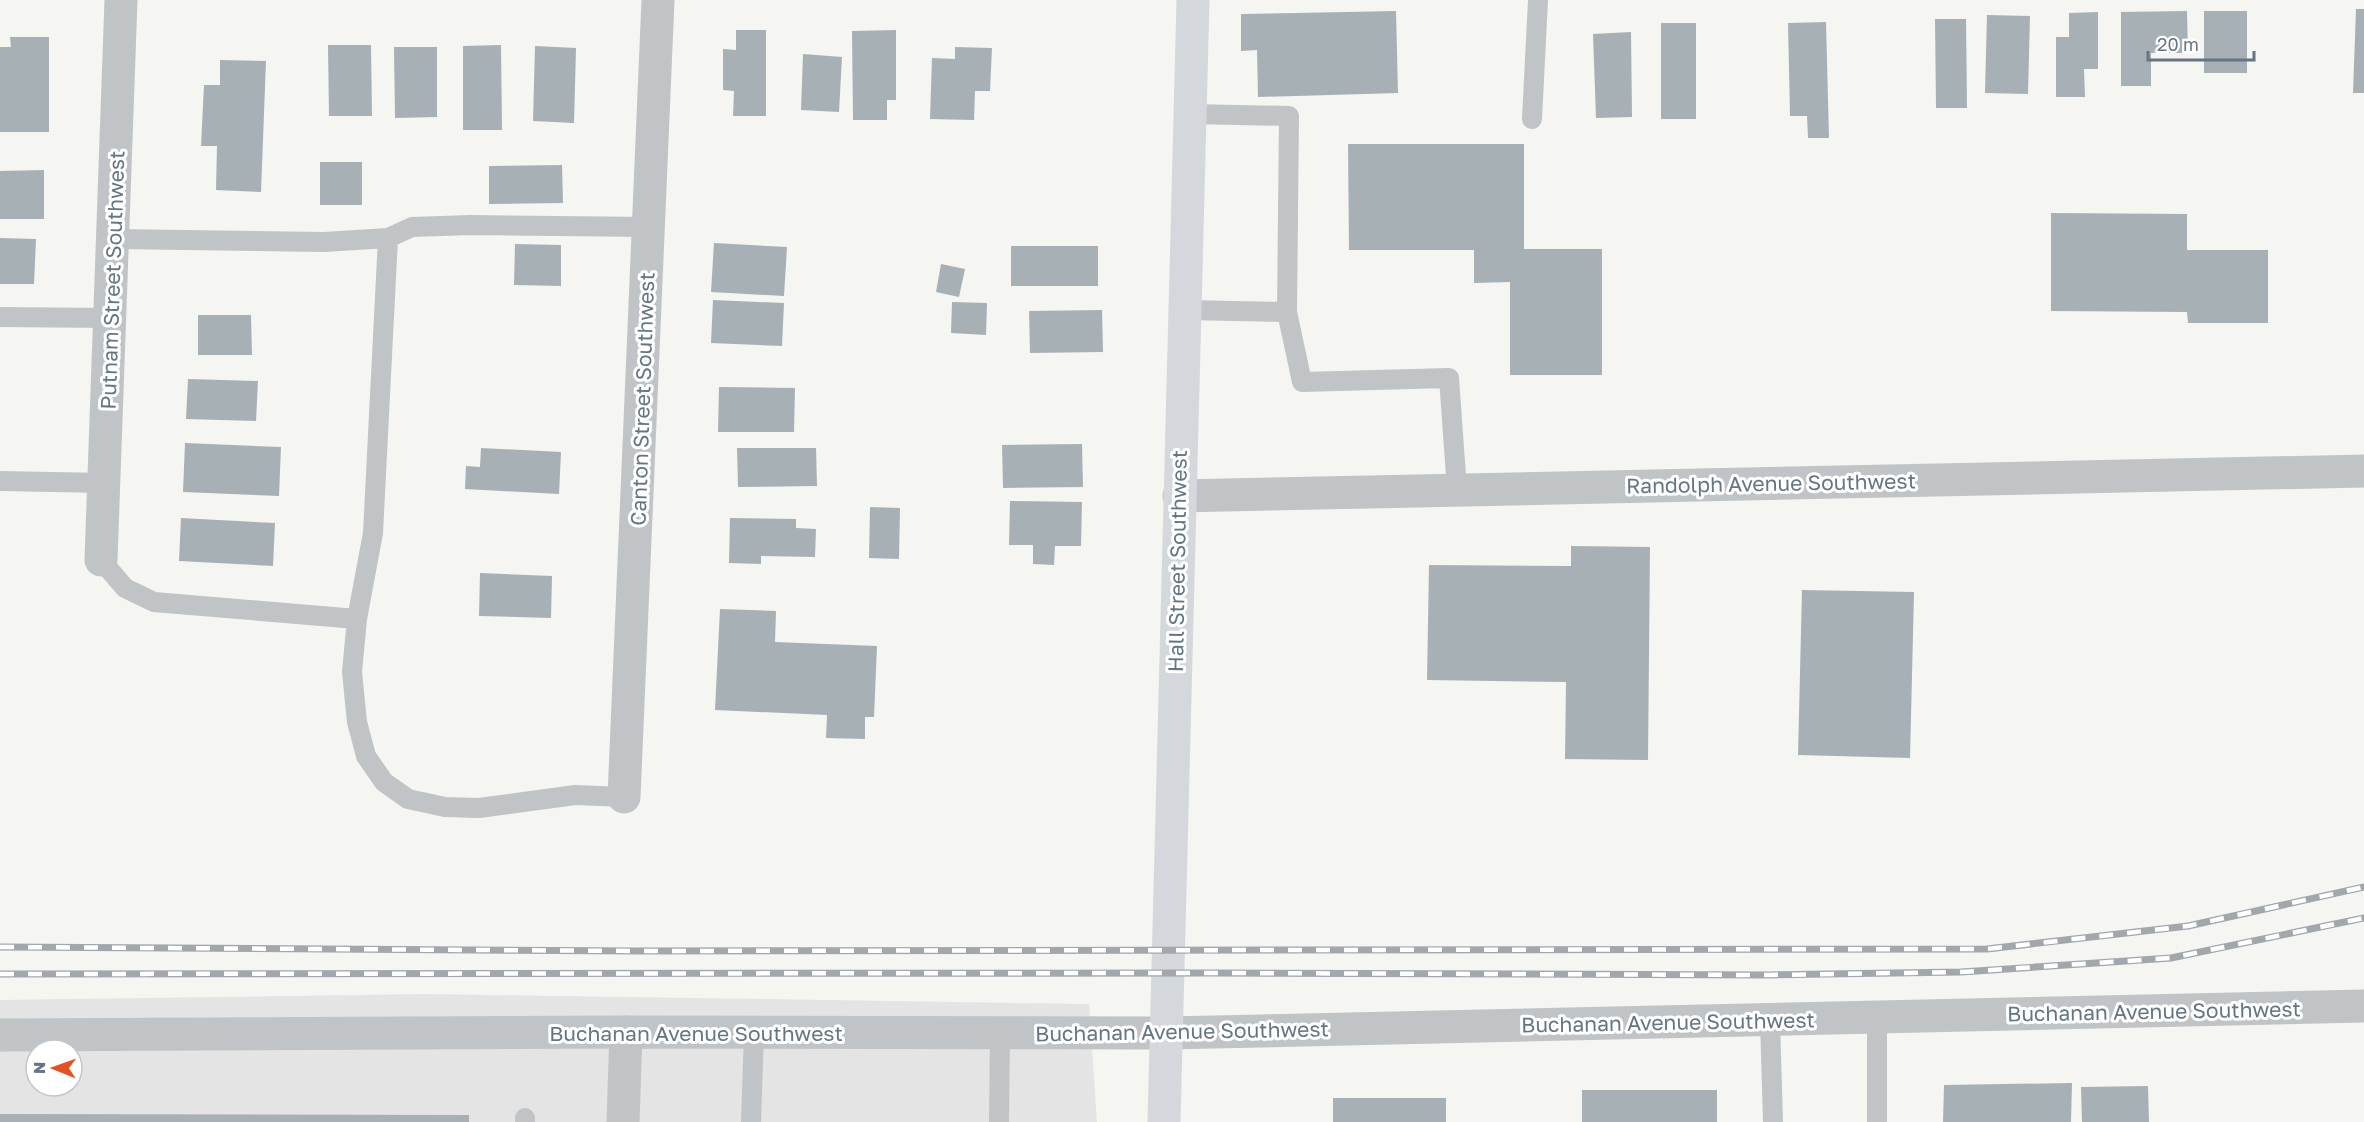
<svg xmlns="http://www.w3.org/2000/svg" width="2364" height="1122" viewBox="0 0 2364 1122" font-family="'Golos Text',sans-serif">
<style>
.built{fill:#e3e4e3;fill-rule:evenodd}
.building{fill:#a7b0b5}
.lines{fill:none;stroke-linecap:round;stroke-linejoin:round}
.lane{stroke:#c0c4c7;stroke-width:20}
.street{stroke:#c0c4c7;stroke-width:33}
.secondary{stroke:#d4d8dc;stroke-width:33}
.rail-casing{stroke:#a1a7ad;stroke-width:7}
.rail{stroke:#fff;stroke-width:4.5;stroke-dasharray:14;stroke-linecap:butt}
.labels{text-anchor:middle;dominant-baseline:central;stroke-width:6;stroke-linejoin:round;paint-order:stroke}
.street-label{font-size:21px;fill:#647583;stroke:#fff}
</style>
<rect width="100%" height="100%" fill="#f5f5f2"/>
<path class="built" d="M424 994 1089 1004 1097 1122H0V1000ZM36 1050H72V1086H36Z"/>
<path class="building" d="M2356 9H2364V93H2353Z
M1396 11 1398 93 1258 97 1257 50 1241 51V14Z
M2187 11 2188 53H2151V86H2121V12Z
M2204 11H2247V73H2204Z
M2098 12V69H2084L2085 97H2056V37H2069V13Z
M1987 15 2030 16 2028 94 1985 93Z
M1935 19H1966L1967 108H1936Z
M1826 22 1829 138H1808L1807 116H1790L1788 23Z
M1661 23H1696V119H1661Z
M736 30H766V116H733L734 91 723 90V49L736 50Z
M896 30V100H887V120H853L852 31Z
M1631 32 1632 117 1596 118 1593 34Z
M10 37H49V132H0V47H11Z
M328 45H371L372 116H329Z
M501 45 502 130H463V46Z
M535 46 576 48 574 123 533 121Z
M394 47H437V117L395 118Z
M955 47 992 48 990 91H975L974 120 930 119 932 58 955 59Z
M803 54 842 57 839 112 801 110Z
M220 60 266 61 261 192 216 190 217 146H201L204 85H220Z
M1348 144H1524V249H1602V375H1510V282L1474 283V250H1349Z
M320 162H362V205H320Z
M562 165 563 203 489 204V166Z
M44 170V219H0V171Z
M2051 213 2187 214V250H2268V323H2188L2187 312 2051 311Z
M0 238 36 239 34 284H0Z
M714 243 787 247 784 296 711 292Z
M515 244 561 245V286L514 285Z
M1011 246H1098V286H1011Z
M941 264 965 269 959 297 936 292Z
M713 300 784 303 782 346 711 343Z
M952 302 987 303 986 335 951 333Z
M1102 310 1103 352 1030 353 1029 311Z
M198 315H251L252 355H198Z
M188 379 258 381 256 421 186 419Z
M719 387 795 388 794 432H718Z
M185 443 281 447 279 496 183 492Z
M1082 444 1083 487 1003 488 1002 445Z
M481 448 561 452 559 494 465 489 466 466 480 467Z
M737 448H816L817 486 738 487Z
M1010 501 1082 502 1081 546H1055L1054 565 1033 564V545H1009Z
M870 507 900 508 899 559 869 558Z
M181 518 275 523 273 566 179 561Z
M730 518 796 519V528L816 529 815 557 761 556V564L729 563Z
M1571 546 1650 547 1648 760 1565 759 1566 682 1427 680 1429 565 1571 566Z
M480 573 552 576 551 618 479 616Z
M1802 590 1914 592 1910 758 1798 755Z
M720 609 776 611 775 642 877 646 874 717H865V739L826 738 827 715 715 710Z
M2072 1083 2071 1122H1943L1944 1085Z
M2148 1086 2149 1122H2082L2081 1087Z
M1582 1090H1717V1122H1582Z
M1333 1098H1446V1122H1333Z
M0 1114 469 1115V1122H0Z"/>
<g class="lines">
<path class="lane" d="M1190 114 1289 116 1287 312
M1532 119 1538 0
M388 238 373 533 357 619 352 672 357 722 366 756 384 782 408 799 445 807 479 808 575 795 624 797
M113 239 324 242 388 238 412 227 471 225 649 227
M1184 310 1287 312 1302 382 1449 378 1457 490
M0 317 110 318
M0 481 105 483
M101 560 125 588 154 602 357 619
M1877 1017V1122
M1770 1020 1773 1122
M525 1122V1118
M751 1122 754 1033
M999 1122 1000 1032"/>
<path class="street" d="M1179 496 2364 471
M101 560 121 0
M624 797 658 0
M0 1035 626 1032 1167 1033 2364 1006
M623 1122 626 1032"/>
<path class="secondary" d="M1164 1122 1193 0"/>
<g class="rail-casing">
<path id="rail" d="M0 947 639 951 1987 949 2188 926 2364 887
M0 974 1215 973 1768 975 1961 972 2171 958 2364 918"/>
</g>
<use href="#rail" class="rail"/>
</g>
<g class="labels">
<g class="street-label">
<text transform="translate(112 280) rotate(-88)">Putnam Street Southwest</text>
<text transform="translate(642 399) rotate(-88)">Canton Street Southwest</text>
<text transform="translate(1771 483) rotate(-1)">Randolph Avenue Southwest</text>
<text transform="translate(1177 561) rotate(-89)">Hall Street Southwest</text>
<text transform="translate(2154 1011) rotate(-1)">Buchanan Avenue Southwest</text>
<text transform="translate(1668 1022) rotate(-1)">Buchanan Avenue Southwest</text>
<text transform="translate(1182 1031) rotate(-1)">Buchanan Avenue Southwest</text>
<text x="696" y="1033">Buchanan Avenue Southwest</text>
</g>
</g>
<g transform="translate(54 1068) rotate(271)"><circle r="28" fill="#ffffff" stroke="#c1c8cd" stroke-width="1.5"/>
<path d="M0-4.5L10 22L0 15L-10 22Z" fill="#e55122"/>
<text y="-9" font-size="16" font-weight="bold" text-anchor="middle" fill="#647583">N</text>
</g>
<path d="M2148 51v9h106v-9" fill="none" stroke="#647583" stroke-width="3"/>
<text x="2157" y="51" font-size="18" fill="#647583" stroke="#ffffff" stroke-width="4.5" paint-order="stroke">20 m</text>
</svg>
